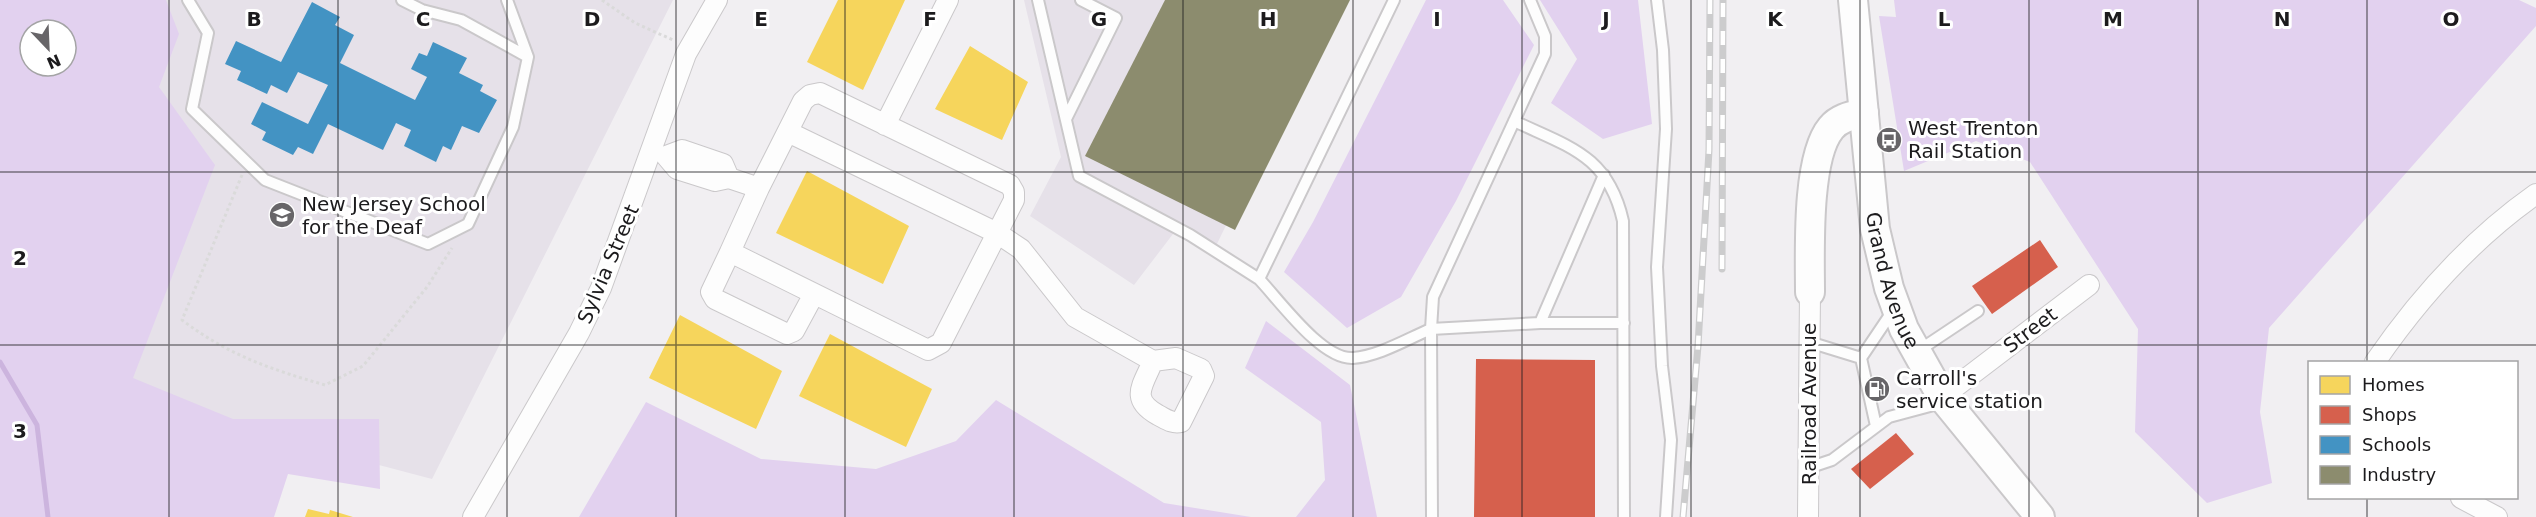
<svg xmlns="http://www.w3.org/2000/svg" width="2536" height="517" viewBox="0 0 2536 517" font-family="'DejaVu Sans',sans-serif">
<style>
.built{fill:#e6e1e9;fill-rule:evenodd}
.green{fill:#e2d1ef;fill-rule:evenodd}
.homes{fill:#f6d55c}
.shops{fill:#d6604d}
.schools{fill:#4393c3}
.industry{fill:#8c8c6e}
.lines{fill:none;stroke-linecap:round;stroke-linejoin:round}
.stream{stroke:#ccb4de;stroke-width:5}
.lane-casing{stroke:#cac8ca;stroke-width:14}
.street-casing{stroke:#cac8ca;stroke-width:22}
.secondary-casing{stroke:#cac8ca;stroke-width:32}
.path{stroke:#dadada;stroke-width:3;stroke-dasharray:3 3;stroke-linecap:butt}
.lane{stroke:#fdfdfd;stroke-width:10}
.street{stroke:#fdfdfd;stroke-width:20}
.secondary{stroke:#fdfdfd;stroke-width:28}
.rail-casing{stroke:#cccccd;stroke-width:7}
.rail{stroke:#fff;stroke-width:4.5;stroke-dasharray:14;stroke-linecap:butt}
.grid{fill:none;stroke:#1c1b1d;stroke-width:1.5;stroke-opacity:0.55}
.labels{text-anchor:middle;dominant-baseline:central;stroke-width:6;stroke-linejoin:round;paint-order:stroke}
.poi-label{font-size:20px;fill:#1c1b1d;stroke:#fff;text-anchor:start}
.street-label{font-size:20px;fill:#1c1b1d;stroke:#fff}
.grid-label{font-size:20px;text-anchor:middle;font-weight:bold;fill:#1c1b1d;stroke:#fff;stroke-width:6;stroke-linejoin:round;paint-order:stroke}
</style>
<rect width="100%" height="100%" fill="#f1eff2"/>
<path class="built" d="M0 0H673L432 479 0 365ZM30 30H66V66H30Z
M1024 0H1335L1215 248 1176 230 1134 285 1030 216 1061 157Z"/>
<path class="green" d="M0 0H166L179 34 159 87 215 165 133 378 233 419H379L380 489 288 474 274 517H0ZM30 30H66V66H30Z
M1426 0H1503L1534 45 1456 201 1401 297 1347 328 1284 272 1313 222Z
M1540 0H1638L1652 124 1603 139 1551 103 1577 59Z
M1894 0H2519L2536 8V26L2269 328 2260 412 2272 483 2207 503 2135 432 2138 329 2030 162 1976 141 1904 171 1879 16 1896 17Z
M1266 321 1350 385 1377 517H1296L1325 480 1321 422 1245 368Z
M996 400 1164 503 1251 517H579L646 402 761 459 876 469 956 441Z"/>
<path class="homes" d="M838 0H905L863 90 807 62Z
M970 46 1028 82 1002 140 935 109Z
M807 171 909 226 883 284 776 233Z
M680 315 782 371 756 429 649 378Z
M830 334 932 389 906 447 799 396Z
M308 509 329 514 330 510 353 517H305Z"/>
<path class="shops" d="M2040 240 2058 267 1992 314 1972 286Z
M1476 359 1595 360V517H1474Z
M1896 433 1914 454 1870 489 1851 469Z"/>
<path class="schools" d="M312 2 340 17 335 25 354 35 340 63 415 100 427 77 411 69 419 53 427 56 433 42 467 58 459 73 483 85 480 91 497 100 479 133 462 126 451 150 443 146 436 162 404 146 411 130 396 123 383 150 328 124 313 154 298 147 293 155 262 140 266 132 251 124 262 102 308 124 328 85 298 72 287 93 271 85 267 94 237 80 241 71 225 64 236 41 281 62Z"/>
<path class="industry" d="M1165 0H1350L1235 230 1085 156Z"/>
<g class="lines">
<path class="stream" d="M0 362 37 425 48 517"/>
<g class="lane-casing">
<path id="lane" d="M188 0 208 33 192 109 265 180 428 244 468 224 513 127 528 57 507 0
M402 0 422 10 461 20 528 57
M1038 0 1079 176 1190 235 1259 279 1394 0
M1530 0 1545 36V54L1433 297 1431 329 1540 323 1604 175
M1657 0 1663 50 1666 129 1657 267 1662 366 1671 440 1666 517
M1066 119 1116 18 1081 0
M1514 121C1569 147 1608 155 1623 221L1624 517
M1259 279C1280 301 1322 360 1353 358 1379 356 1407 339 1431 329L1432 517
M1540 323H1624
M1809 342 1861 358 1894 309
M1918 351 1978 311
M1861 358 1876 426
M1808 468 1832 460 1889 417 1945 402"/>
</g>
<g class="street-casing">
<path id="street" d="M885 125 948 0
M788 132 997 233 1021 249 1075 317 1153 361 1176 358 1201 369 1204 376 1181 422C1172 424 1166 419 1158 415 1129 399 1143 385 1153 361
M729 178 723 164 682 150 666 156 677 169 715 181 729 178 759 188 803 101 810 95 820 93 1010 185 1014 192V200L941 343 928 350 730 252 759 188
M730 252 711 292 715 299 787 334 794 331 814 294
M2375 362C2419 298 2472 239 2536 194
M1942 397 2089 285
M2461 498 2497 517
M473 517 579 333 601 288 686 54 717 0
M1808 517 1810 292"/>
</g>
<g class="secondary-casing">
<g id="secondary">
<path id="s1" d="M1853 0 1875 229 1889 288 1904 329 1942 397 2040 517"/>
<path d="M1810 292C1810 253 1806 158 1831 128 1839 118 1851 116 1864 113"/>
</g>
</g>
<path class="path" d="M602 0 635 23 673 40
M242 175 182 320C228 355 270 369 325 385L363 366 427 287 452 248"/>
<use href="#lane" class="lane"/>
<use href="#street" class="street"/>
<use href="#secondary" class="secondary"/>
<g class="rail-casing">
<path id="rail" d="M1722 269 1723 0
M1683 517 1698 346 1709 150 1710 0"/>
</g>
<use href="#rail" class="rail"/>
</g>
<path class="grid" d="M169 0V517M338 0V517M507 0V517M676 0V517M845 0V517M1014 0V517M1183 0V517M1353 0V517M1522 0V517M1691 0V517M1860 0V517M2029 0V517M2198 0V517M2367 0V362M0 172H2536M0 345H2536M2367 498V517"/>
<defs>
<g id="bus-disc" transform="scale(1.35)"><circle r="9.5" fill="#676568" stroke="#fff"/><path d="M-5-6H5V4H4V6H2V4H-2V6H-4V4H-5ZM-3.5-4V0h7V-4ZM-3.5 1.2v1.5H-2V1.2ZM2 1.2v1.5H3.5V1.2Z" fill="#fff"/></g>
<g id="school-disc" transform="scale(1.35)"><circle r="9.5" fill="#676568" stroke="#fff"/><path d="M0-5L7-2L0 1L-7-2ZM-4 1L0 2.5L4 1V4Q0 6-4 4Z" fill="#fff"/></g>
<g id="fuel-disc" transform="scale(1.35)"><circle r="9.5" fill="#676568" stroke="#fff"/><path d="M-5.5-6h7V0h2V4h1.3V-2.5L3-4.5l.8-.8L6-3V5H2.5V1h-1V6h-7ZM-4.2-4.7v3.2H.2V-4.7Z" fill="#fff"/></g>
</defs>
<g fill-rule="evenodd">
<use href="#bus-disc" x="1889" y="140"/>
<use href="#school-disc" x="282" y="215"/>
<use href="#fuel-disc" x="1877" y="389"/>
</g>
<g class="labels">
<g class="poi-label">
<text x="1908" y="128">West Trenton<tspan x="1908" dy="23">Rail Station</tspan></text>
<text x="302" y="204">New Jersey School<tspan x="302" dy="23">for the Deaf</tspan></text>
<text x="1896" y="378">Carroll's<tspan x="1896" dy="23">service station</tspan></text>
</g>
<g class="street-label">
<text transform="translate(608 264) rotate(-67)">Sylvia Street</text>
<text stroke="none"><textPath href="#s1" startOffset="284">Grand Avenue</textPath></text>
<text transform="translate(2030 330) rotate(-37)">Street</text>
<text transform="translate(1809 404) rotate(-90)">Railroad Avenue</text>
</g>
</g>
<g class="grid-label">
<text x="254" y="26">B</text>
<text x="423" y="26">C</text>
<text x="592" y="26">D</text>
<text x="761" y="26">E</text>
<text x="930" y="26">F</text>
<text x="1099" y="26">G</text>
<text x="1268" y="26">H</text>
<text x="1437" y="26">I</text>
<text x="1606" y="26">J</text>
<text x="1775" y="26">K</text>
<text x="1944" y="26">L</text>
<text x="2113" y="26">M</text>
<text x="2282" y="26">N</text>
<text x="2451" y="26">O</text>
<text x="20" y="265">2</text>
<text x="20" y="438">3</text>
</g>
<rect x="2308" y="361" width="210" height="138" fill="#ffffff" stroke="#a4a4a5" stroke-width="1.5"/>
<rect x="2320" y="376" width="30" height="18" fill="#f6d55c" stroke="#a4a4a5" stroke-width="1.5"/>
<text x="2362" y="391" font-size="18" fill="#1c1b1d">Homes</text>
<rect x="2320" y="406" width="30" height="18" fill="#d6604d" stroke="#a4a4a5" stroke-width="1.5"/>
<text x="2362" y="421" font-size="18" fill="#1c1b1d">Shops</text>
<rect x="2320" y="436" width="30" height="18" fill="#4393c3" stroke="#a4a4a5" stroke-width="1.5"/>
<text x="2362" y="451" font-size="18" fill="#1c1b1d">Schools</text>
<rect x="2320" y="466" width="30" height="18" fill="#8c8c6e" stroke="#a4a4a5" stroke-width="1.5"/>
<text x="2362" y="481" font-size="18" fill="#1c1b1d">Industry</text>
<g transform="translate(48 48) rotate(157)"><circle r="28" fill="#ffffff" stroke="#a4a4a5" stroke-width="1.5"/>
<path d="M0-4.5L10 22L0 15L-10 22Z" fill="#676568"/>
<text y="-9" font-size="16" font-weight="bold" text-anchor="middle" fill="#1c1b1d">N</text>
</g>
</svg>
